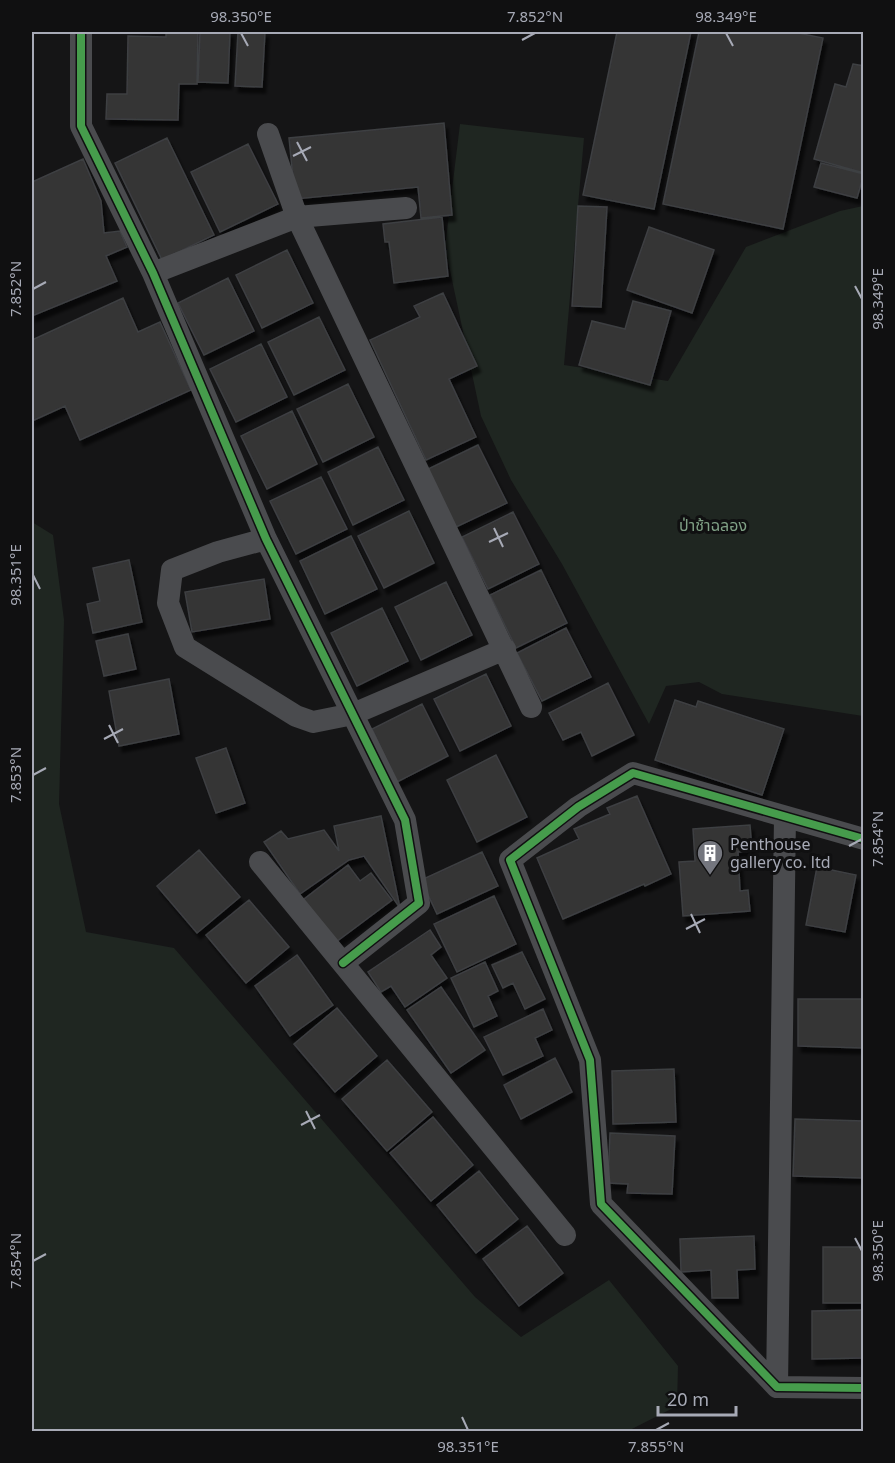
<svg xmlns="http://www.w3.org/2000/svg" width="895" height="1463" viewBox="0 0 895 1463" font-family="'Noto Sans','Noto Sans Thai',sans-serif">
<style>
.green{fill:#1f2621}
.building{fill:#343436;stroke:#3e3f42;stroke-width:1.5;filter:url(#shadow)}
.lines{fill:none;stroke-linecap:round;stroke-linejoin:round}
.street{stroke:#4a4b4e;stroke-width:22}
.cycleway-casing{stroke:#101011;stroke-width:11}
.cycleway{stroke:#469c4c;stroke-width:8}
.ticks{fill:none;stroke:#a7aab6;stroke-width:2}
.labels{text-anchor:middle;dominant-baseline:central;stroke-width:6;stroke-linejoin:round;paint-order:stroke}
.park-label{font-size:16px;fill:#7fa085;stroke:#101011}
.poi-label{font-size:16px;fill:#a7aab6;stroke:#101011;text-anchor:start}
.neatline{fill:none;stroke:#a7aab6;stroke-width:2}
.ticks-label{font-size:15px;text-anchor:middle;fill:#a7aab6}
</style>
<defs>
<filter id="shadow"><feDropShadow dx="3.5" dy="6" stdDeviation="1.5" flood-color="#0009"/></filter>
</defs>
<rect width="100%" height="100%" fill="#151516"/>
<path class="green" d="M460 124 584 138 564 365 668 381 746 247 840 211 863 206V716L722 694 699 682 666 686 649 724 562 564 511 480 481 416 445 247Z
M32 522 53 535 64 620 59 804 86 932 174 948 475 1297 521 1337 609 1280 678 1366 677 1406 626 1432H43L32 1429Z"/>
<path class="building" d="M166 32H198L197 84H179L178 120 106 119 107 94H127L128 36 166 37Z
M200 32H230L228 83 198 82Z
M238 32H265L262 87 235 86Z
M617 32H691L654 209 583 195Z
M699 32H793L823 38 783 229 663 204Z
M853 64 864 66V173L814 159 835 84 846 87Z
M444 123 452 215 421 218 418 187 295 199 289 138Z
M167 138 214 235 162 260 115 163Z
M248 144 278 204 220 232 191 172Z
M83 159 101 201 104 233 120 231 127 247 106 256 117 281 32 316V182Z
M821 163 864 174 857 198 814 187Z
M578 206 607 207 601 307 572 306Z
M442 217 448 276 394 283 389 242H385L383 224Z
M649 227 714 250 692 313 627 290Z
M287 250 313 303 262 328 236 275Z
M228 278 254 331 204 355 178 303Z
M443 293 477 366 449 379 476 437 426 460 370 340 420 317 414 306Z
M123 298 138 332 160 322 191 390 80 440 65 406 32 421V340Z
M633 301 671 311 650 385 579 365 592 321 625 329Z
M319 317 345 370 294 395 268 342Z
M261 344 287 397 236 422 210 369Z
M348 384 374 437 323 462 297 409Z
M292 411 317 464 267 489 241 436Z
M478 445 507 503 456 527 428 469Z
M378 447 404 500 353 525 328 472Z
M321 477 347 529 296 554 270 501Z
M409 511 434 563 384 588 358 536Z
M513 512 539 564 488 589 462 537Z
M351 536 377 589 325 614 300 561Z
M129 560 142 622 93 633 87 604 100 601 93 568Z
M541 570 567 623 516 648 490 595Z
M264 579 270 619 192 632 185 592Z
M446 582 472 635 421 660 395 607Z
M382 608 408 661 357 686 331 633Z
M566 628 591 677 542 701 517 653Z
M128 634 136 669 104 676 96 641Z
M486 674 511 726 460 751 434 699Z
M169 679 179 734 119 746 109 691Z
M608 683 634 735 592 756 581 732 563 740 549 713Z
M675 700 696 707 698 701 784 729 762 795 655 760Z
M422 704 448 756 397 782 372 729Z
M226 748 245 803 216 813 196 758Z
M496 755 527 817 477 842 447 780Z
M637 796 671 874 645 886 644 884 563 919 537 858 579 839 574 829 610 814 607 808Z
M381 816 400 908 364 856 349 860 300 894 264 842 281 831 288 839 324 830 339 851 334 826Z
M750 825 752 851 738 852 740 891 748 890 750 911 683 916 679 862 695 861 693 829Z
M199 850 240 897 197 933 157 886Z
M482 852 498 886 437 914 421 880Z
M348 865 360 881 371 873 392 900 336 942 303 900Z
M817 867 856 875 845 932 806 925Z
M494 896 516 944 457 972 434 924Z
M249 900 289 947 246 983 206 935Z
M430 930 441 947 431 955 447 978 405 1007 391 986 381 992 368 972Z
M522 952 545 999 525 1009 513 983 503 988 492 965Z
M297 955 333 1005 290 1036 255 986Z
M485 962 498 991 488 996 497 1016 474 1027 451 978Z
M441 987 485 1050 451 1073 407 1010Z
M798 999H864V1048L798 1046Z
M337 1008 377 1056 335 1092 294 1044Z
M543 1009 552 1030 535 1038 543 1056 503 1075 484 1037Z
M555 1058 572 1092 521 1119 504 1085Z
M387 1060 432 1112 387 1151 342 1099Z
M674 1069 676 1122 613 1124 612 1071Z
M433 1117 473 1165 431 1201 390 1153Z
M795 1119 864 1121V1178L793 1176Z
M610 1133 675 1136 672 1194 627 1193 628 1184 608 1183Z
M479 1171 518 1219 476 1253 437 1205Z
M527 1226 563 1273 519 1306 483 1259Z
M754 1236 755 1269 737 1270 738 1298H712L711 1270 681 1272 680 1239Z
M823 1247H864V1303H823Z
M864 1310V1358L812 1359V1311Z"/>
<g class="lines">
<path class="street" d="M81 32V126L153 273 266 539 405 820 419 903 343 963
M268 134 297 217 531 707
M153 273 297 217 406 208
M266 539 218 552 172 570 168 603 185 647 296 716 313 722 353 714 505 649
M864 839 633 773 578 807 510 860 590 1060 601 1204 777 1387 864 1388
M260 862 565 1235
M777 1387 785 817"/>
<g class="cycleway-casing">
<path id="cycleway" d="M81 32V126L153 273 266 539 405 820 419 903 343 963
M864 839 633 773 578 807 510 860 590 1060 601 1204 777 1387 864 1388"/>
</g>
<use href="#cycleway" class="cycleway"/>
</g>
<path class="ticks" d="M241 33 248 46M726 33 733 46M522 40 535 33M297 142 307 161M293 156 311 147M855 286 862 299M33 289 46 282M494 528 503 547M489 542 508 533M33 575 40 589M109 725 118 743M104 739 123 729M33 775 46 768M849 846 862 839M691 914 700 933M686 929 705 919M306 1111 315 1129M301 1125 320 1115M855 1238 862 1251M33 1261 46 1254M462 1417 468 1430M656 1430 669 1423"/>
<defs>
<g id="building-pin" transform="scale(1.35)"><path d="M0 17L-7.5 6A9.5 9.5 0 1 1 7.5 6Z" fill="#74767e" stroke="#101011"/><path d="M-4-6H4V6H1V3H-1V6H-4ZM-2.5-4.3h1.7v1.8h-1.7ZM.8-4.3h1.7v1.8H.8ZM-2.5-1h1.7V.8h-1.7ZM.8-1h1.7V.8H.8Z" fill="#fff"/></g>
</defs>
<g fill-rule="evenodd">
<use href="#building-pin" x="710" y="853"/>
</g>
<g class="labels">
<g class="park-label">
<text x="713" y="525">ป่าช้าฉลอง</text>
</g>
<g class="poi-label">
<text x="730" y="844">Penthouse<tspan x="730" dy="18">gallery co. ltd</tspan></text>
</g>
</g>
<rect width="895" height="1463" fill="none" stroke="#101011" stroke-width="66"/>
<path d="M658 1406v9h78v-9" fill="none" stroke="#a7aab6" stroke-width="3"/>
<text x="667" y="1406" font-size="18" fill="#a7aab6" stroke="#101011" stroke-width="4.5" paint-order="stroke">20 m</text>
<rect x="33" y="33" width="829" height="1397" class="neatline"/>
<g class="ticks-label">
<text x="241" y="22">98.350°E</text>
<text x="535" y="22">7.852°N</text>
<text x="726" y="22">98.349°E</text>
<text transform="translate(16 289) rotate(-90)" y="5">7.852°N</text>
<text transform="translate(878 299) rotate(-90)" y="5">98.349°E</text>
<text transform="translate(16 575) rotate(-90)" y="5">98.351°E</text>
<text transform="translate(16 775) rotate(-90)" y="5">7.853°N</text>
<text transform="translate(878 839) rotate(-90)" y="5">7.854°N</text>
<text transform="translate(878 1251) rotate(-90)" y="5">98.350°E</text>
<text transform="translate(16 1261) rotate(-90)" y="5">7.854°N</text>
<text x="468" y="1452">98.351°E</text>
<text x="656" y="1452">7.855°N</text>
</g>
</svg>
